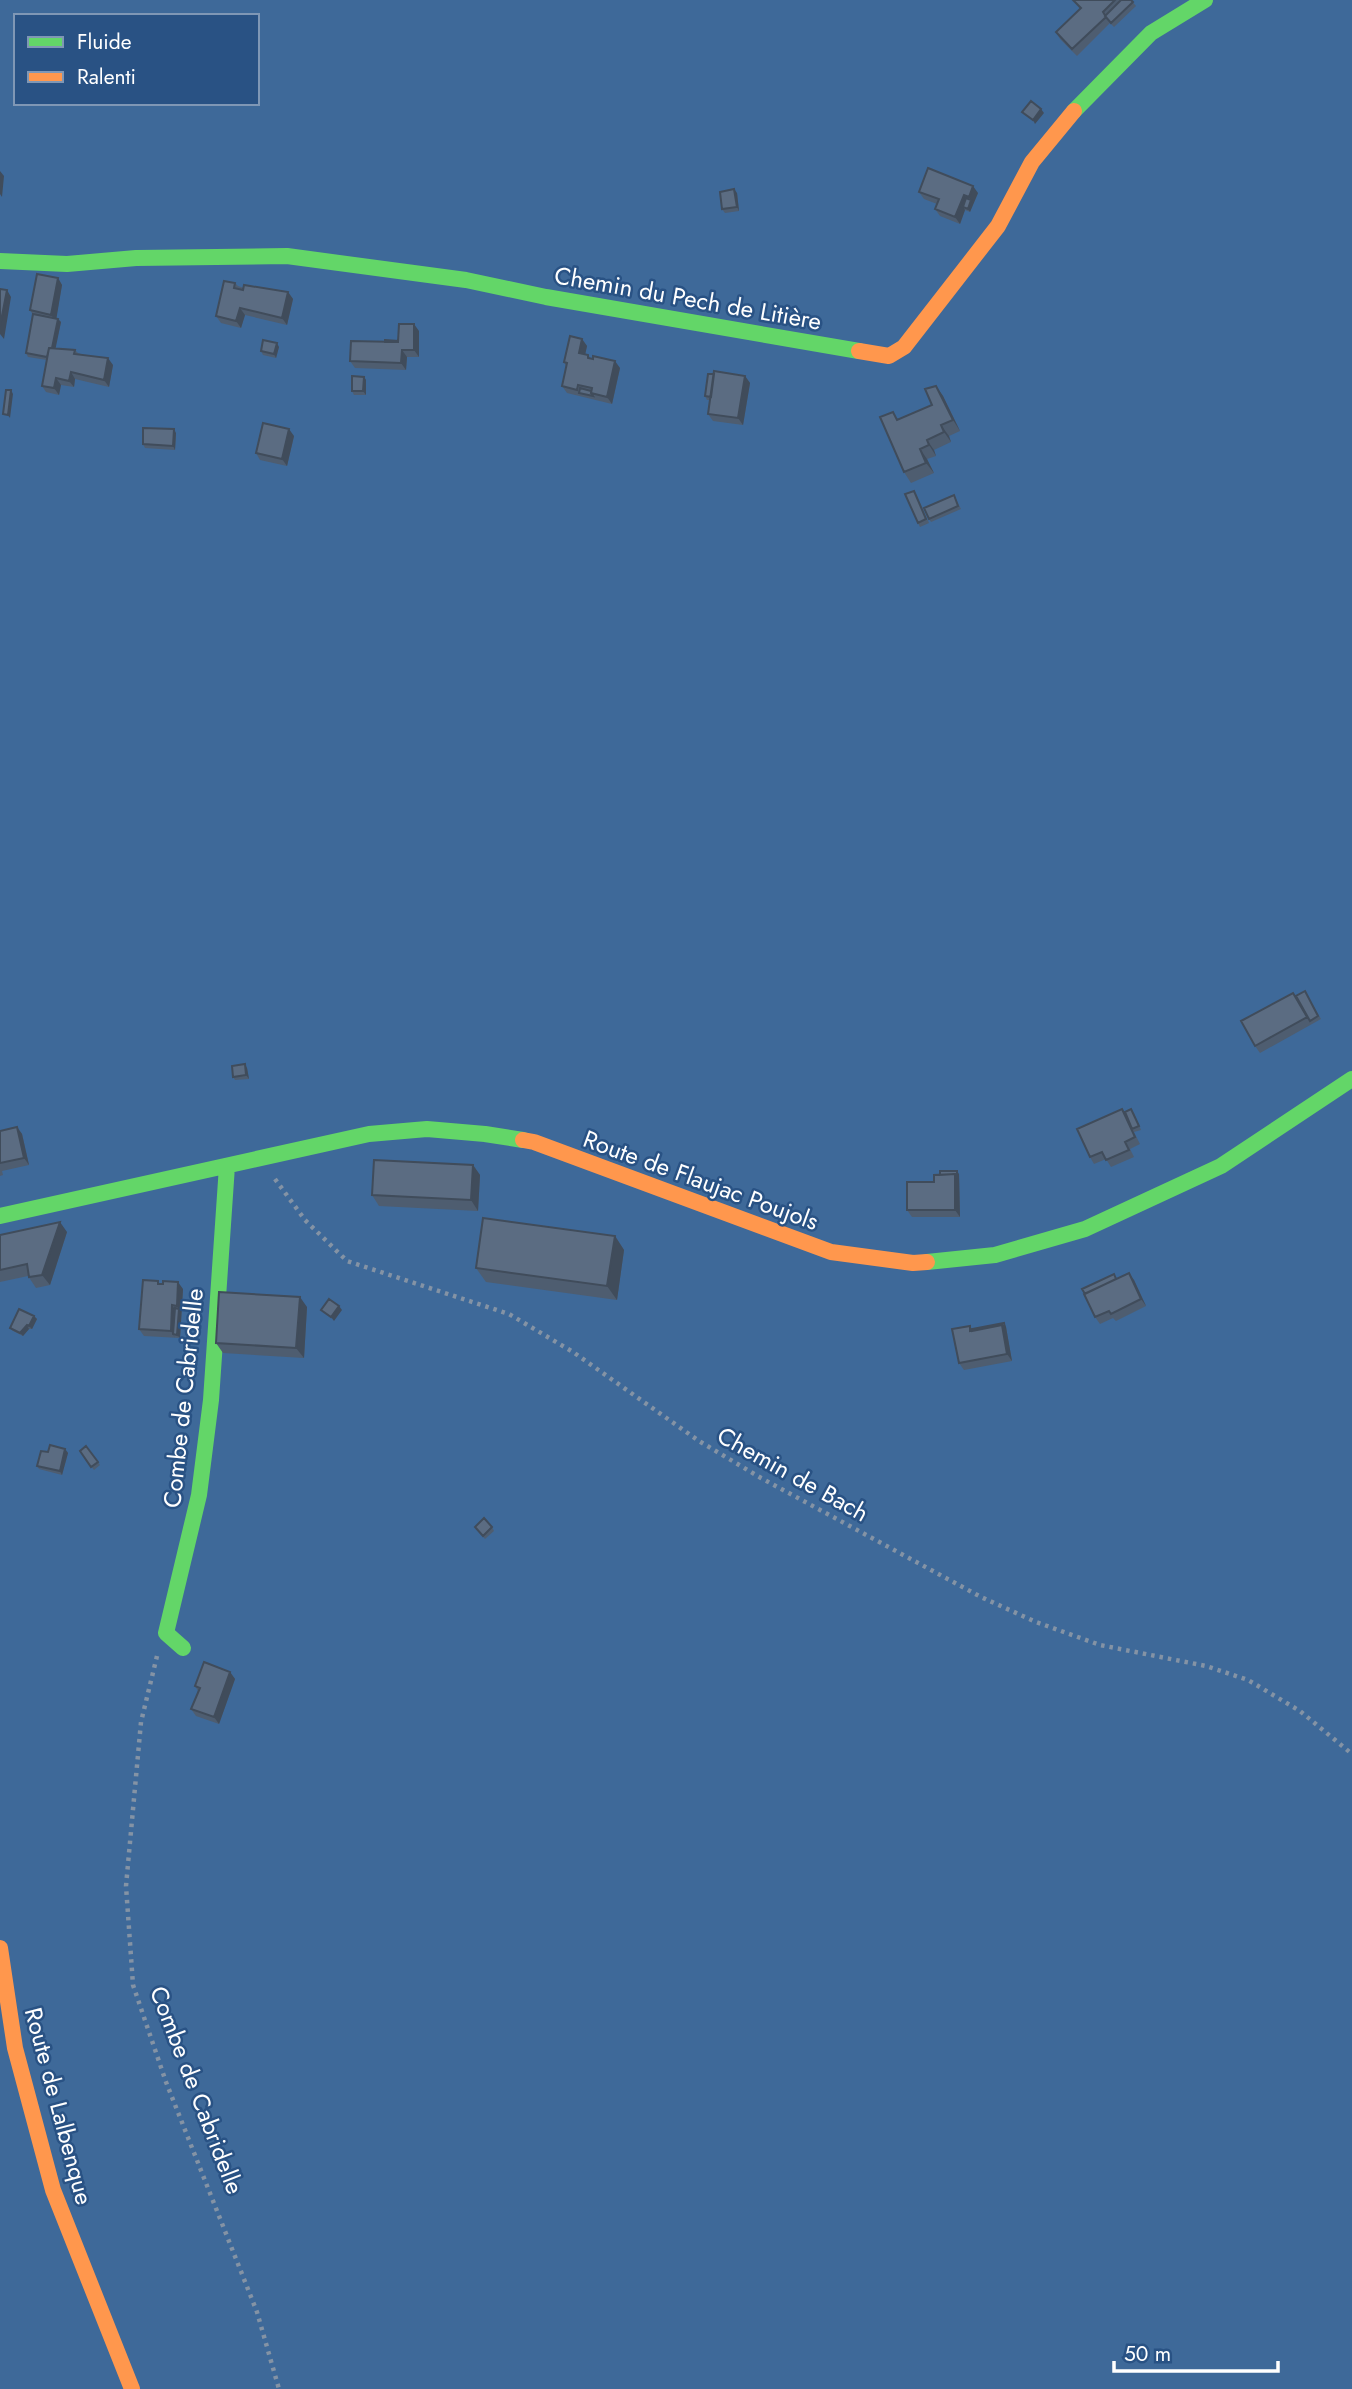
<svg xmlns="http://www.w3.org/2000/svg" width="1352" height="2389" viewBox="0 0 1352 2389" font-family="Jost,sans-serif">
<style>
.green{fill:#3e6999;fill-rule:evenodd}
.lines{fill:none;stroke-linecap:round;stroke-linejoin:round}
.path{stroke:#8493a5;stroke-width:4.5;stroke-dasharray:3.5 5;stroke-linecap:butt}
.fast{stroke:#63d668;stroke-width:16}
.slow{stroke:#ff974d;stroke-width:16}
.wall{fill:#4e5d70}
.shaded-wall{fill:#404c5b}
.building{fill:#5b6c82;stroke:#404c5b;stroke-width:2}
.labels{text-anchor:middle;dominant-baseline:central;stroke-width:5;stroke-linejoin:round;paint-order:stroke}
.street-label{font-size:24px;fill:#fff;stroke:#295284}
</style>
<rect width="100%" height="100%" fill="#3e546f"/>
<path class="green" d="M0 0H1352V2389H0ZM16 16H257V103H16Z"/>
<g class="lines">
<path class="path" d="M275 1179 305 1220 347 1261 509 1314 573 1352 699 1441 761 1478 981 1597 1036 1622 1100 1645 1206 1666 1248 1680 1300 1711 1352 1754
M157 1656 141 1722 126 1886 133 1985 166 2082 257 2312 279 2389"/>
<path class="fast" d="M1074 111 1151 33 1205 0
M0 261 67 264 136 258 287 256 466 280 546 297 859 351
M0 1216 369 1134 427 1129 485 1134 523 1140
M927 1262 995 1255 1085 1229 1221 1166 1352 1079
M183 1648 166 1633 199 1495 211 1400 227 1166"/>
<path class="slow" d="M859 351 889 356 904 347 998 226 1032 162 1074 111
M523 1140 534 1142 831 1252 913 1263 927 1262
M0 1948 15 2048 53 2190 132 2389"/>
</g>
<path class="wall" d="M1073 0H1131L1136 6 1114 27 1110 23 1077 56 1060 39 1056 32 1080 9Z
M919 192 978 193 970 212 965 210 960 224 940 216 935 209 937 204 924 199Z
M737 193 739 211 725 213 722 209Z
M58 278 62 285 56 318 58 319 61 322 55 348 75 350 78 353 113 365 109 387 75 379 74 387 61 385 59 395 46 392 42 386 47 360 28 357 26 353 33 315 30 310Z
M235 283 238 286 244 288 288 292 293 299 287 325 245 315 241 328 221 323 216 316Z
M419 331V357H407L406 370 355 368 350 361 385 342 398 341Z
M582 339 587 346 585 354 588 355 591 359 620 368 612 404 567 393 562 386 566 366 564 362Z
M279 347 276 358 263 355 261 351Z
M745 376 750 383 743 425 713 421 708 414 710 400H707L705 396Z
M364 377 366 380V395H354L352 391Z
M936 386 943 396 960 431 949 436 951 442 934 450 936 456 927 459 934 473 911 483 904 472 898 419 932 405Z
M176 433 175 450 145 448 143 444Z
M294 436 287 466 260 460 256 453Z
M916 494 929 523 920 527 918 523Z
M956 499 961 509 931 522 929 519Z
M1307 995 1321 1019 1260 1053 1255 1046 1296 996Z
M247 1068 249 1079 235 1080 233 1077Z
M1122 1109 1125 1112 1134 1113 1141 1130 1134 1132 1140 1144 1130 1149 1134 1157 1111 1167 1106 1159 1094 1164 1090 1157Z
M17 1127 22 1134 29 1165 2 1171 3 1175 0 1176V1131Z
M473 1165 480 1175 478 1211 379 1206 372 1195Z
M959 1174 960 1217H912L907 1210 934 1182Z
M67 1232 50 1285 36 1288 28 1276 0 1282V1235Z
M615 1236 624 1250 617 1300 486 1282 476 1268Z
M1117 1278 1134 1280 1146 1306 1116 1321 1113 1318 1100 1324 1095 1317Z
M183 1289 180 1338 144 1336 139 1329Z
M307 1307 304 1358 223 1353 216 1343Z
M34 1316 37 1319 32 1329H29L23 1336 13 1331 10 1328Z
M1004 1323 1006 1327 1012 1361 964 1370 959 1363 970 1326 972 1329Z
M86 1446 100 1465 94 1470 80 1451Z
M65 1449 68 1453 62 1475 39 1469 37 1466 48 1452Z
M475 1527H492L494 1531 485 1539Z
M230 1672 235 1679 219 1724 196 1716 191 1709 198 1691 195 1686Z"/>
<path class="shaded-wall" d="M1041 109 1044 113 1035 124 1033 120Z
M0 171 4 176 2 197 0 194Z
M973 186 978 193 970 212 968 209 971 200 969 197Z
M734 189 737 193 739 211 737 207Z
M964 195 969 202 963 207 965 210 960 224 955 217Z
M58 278 62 285 56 321 51 315Z
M7 290 11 297 4 339 0 334V326Z
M288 292 293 299 287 325 282 318Z
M240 308 245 315 241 328 236 321Z
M58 319 61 322 53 361 50 358Z
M414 324 419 331V357L414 350Z
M582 339 587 346 584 360 579 353Z
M277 343 279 347 276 358 274 354Z
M402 350 407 357 406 370 401 363Z
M108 358 113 365 109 387 104 380Z
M615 361 620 368 612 404 607 397Z
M71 372 75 379 74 387 69 381Z
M745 376 750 383 743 425 738 418Z
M364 377 366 380V395L363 391Z
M56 378 61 385 59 395 54 388Z
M936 386 943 396 960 431 953 420Z
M11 390 13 394 10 418 8 415Z
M941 425 949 436 951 442 944 432Z
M174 429 176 433 175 450 173 446Z
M289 429 294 436 287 466 282 459Z
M927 440 934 450 936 456 929 445Z
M920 449 927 459 934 473 926 463Z
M245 1064 247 1068 249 1079 246 1075Z
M17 1127 22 1134 29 1165 24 1158Z
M473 1165 480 1175 478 1211 471 1200Z
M957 1171 959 1174 960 1217 955 1210V1174Z
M60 1222 67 1232 50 1285 42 1275Z
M615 1236 624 1250 617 1300 607 1286Z
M1129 1273 1134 1280 1146 1306 1141 1299Z
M178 1282 183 1289 180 1338 177 1335 179 1309 177 1306Z
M300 1297 307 1307 304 1358 296 1348Z
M172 1305 177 1312 173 1334 175 1338 171 1331Z
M339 1306 342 1310 334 1321 331 1317Z
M34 1316 37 1319 32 1329 29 1326Z
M1004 1323 1006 1327 1012 1361 1007 1354 1002 1325Z
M27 1325 29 1329 23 1336 20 1333Z
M65 1449 68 1453 62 1475 60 1471Z
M230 1672 235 1679 219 1724 214 1717Z"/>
<path class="building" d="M1073 0H1115L1103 12 1106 17 1072 49 1056 32 1081 8Z
M1121 0H1131L1133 2 1111 23 1105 16Z
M1031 101 1041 109 1033 120 1022 112Z
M928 168 973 186 969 197 964 195 955 217 935 209 939 199 919 192Z
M734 189 737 207 722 209 720 192Z
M966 198 971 200 968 209 963 207Z
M37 274 58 278 51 315 30 310Z
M224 281 235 283 234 288 243 290 244 285 288 292 282 318 240 308 236 321 216 316Z
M0 289 7 290 0 326Z
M33 314 58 319 52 348H49L47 357 26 353Z
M399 324H414V350H402L401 363 350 361 351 341 398 342Z
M570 336 582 339 579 353 588 355V358L593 359V356L615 361 607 397 591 393 592 388 578 385 577 390 562 386 567 363 564 362Z
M263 340 277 343 274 354 261 351Z
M385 340 398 341V342H385Z
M49 348 75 350 74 354 108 358 104 380 71 372 69 381 56 378 54 388 42 386Z
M714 371 745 376 738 418 708 414Z
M708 374H714L711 397 705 396Z
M352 376 364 377 363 391H352Z
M936 386 953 420 941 425 944 432 927 440 929 445 920 449 926 463 904 472 880 417 893 412 897 420 932 405 925 389Z
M580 388 591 391V393L593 396 579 393Z
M6 390H11L8 415 3 414Z
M263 423 289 429 282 459 256 453Z
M143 428 174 429 173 446 143 444Z
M914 491 926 519 918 523 905 494Z
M954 495 958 506 929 519 924 508Z
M1305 991 1318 1016 1310 1021 1296 996Z
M1293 993 1307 1017 1255 1046 1241 1021Z
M245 1064 246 1075 233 1077 232 1066Z
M1122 1109 1135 1137 1125 1142 1129 1150 1106 1160 1102 1152 1090 1157 1077 1129Z
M1131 1109 1139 1126 1132 1129 1125 1112Z
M17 1127 24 1158 0 1163V1131Z
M374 1160 473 1165 471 1200 372 1195Z
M940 1171H957V1178L955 1174 940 1175Z
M955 1174V1210H907V1182H934V1175Z
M483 1218 615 1236 607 1286 476 1268Z
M60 1222 42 1275 29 1277 27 1264 0 1270V1235Z
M1129 1273 1141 1299 1111 1314 1109 1311 1095 1317 1084 1294Z
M1114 1274 1116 1279 1085 1294 1082 1289Z
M143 1280 158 1281V1284H163V1281L178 1282 177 1306 172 1305 171 1331 139 1329Z
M219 1292 300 1297 296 1348 216 1343Z
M329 1299 339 1306 331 1317 321 1310Z
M175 1308 179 1309 177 1335 173 1334Z
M19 1309 34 1316 29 1326 27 1325 20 1333 10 1328Z
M1004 1323 1005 1329 1002 1325 972 1331V1329Z
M1002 1325 1007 1354 959 1363 952 1329 970 1326V1331Z
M50 1445 65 1449 60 1471 37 1466 41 1451 48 1452Z
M86 1446 98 1462 91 1467 80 1451Z
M484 1518 492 1527 483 1536 475 1527Z
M204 1662 230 1672 214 1717 191 1709 200 1688 195 1686Z"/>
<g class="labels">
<g class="street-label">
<text transform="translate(688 298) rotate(10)">Chemin du Pech de Litière</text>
<text transform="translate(701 1180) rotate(20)">Route de Flaujac Poujols</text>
<text transform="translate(183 1398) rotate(-84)">Combe de Cabridelle</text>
<text transform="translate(793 1474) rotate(29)">Chemin de Bach</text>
<text transform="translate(197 2090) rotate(69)">Combe de Cabridelle</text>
<text transform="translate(59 2106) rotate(75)">Route de Lalbenque</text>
</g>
</g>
<rect x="14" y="14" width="245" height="91" fill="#295284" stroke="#7f97b5" stroke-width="2"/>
<rect x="28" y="37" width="35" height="10" fill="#63d668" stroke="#7f97b5" stroke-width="2"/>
<text x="77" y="49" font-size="21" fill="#ffffff">Fluide</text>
<rect x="28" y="72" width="35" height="10" fill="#ff974d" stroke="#7f97b5" stroke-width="2"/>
<text x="77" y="84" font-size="21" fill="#ffffff">Ralenti</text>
<path d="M1114 2361v10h164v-10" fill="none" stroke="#ffffff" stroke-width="3.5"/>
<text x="1124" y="2361" font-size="21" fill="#ffffff" stroke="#295284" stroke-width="5" paint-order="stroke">50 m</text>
</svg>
